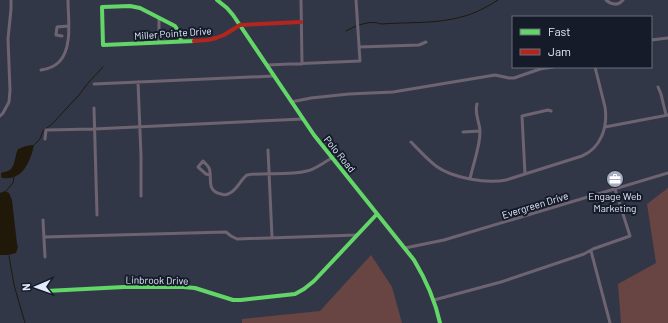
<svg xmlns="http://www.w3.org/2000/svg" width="668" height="323" viewBox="0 0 668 323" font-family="Barlow,sans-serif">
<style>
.green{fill:#684542}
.water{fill:#201909}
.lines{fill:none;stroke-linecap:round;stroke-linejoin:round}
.stream{stroke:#201909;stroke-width:1}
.street{stroke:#6e6370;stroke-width:3}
.fast{stroke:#63d668;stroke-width:4}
.jam{stroke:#b3261e;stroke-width:4}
.labels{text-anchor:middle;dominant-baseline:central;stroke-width:4;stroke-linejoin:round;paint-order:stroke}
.street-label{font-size:10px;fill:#e2eafe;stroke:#161b29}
.poi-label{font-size:10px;fill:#e2eafe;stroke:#161b29}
</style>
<rect width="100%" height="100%" fill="#323748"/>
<path class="green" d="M668 188V323H621L618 284 656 263 647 204Z
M371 255 392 287 402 323H242V319L320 311Z"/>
<path class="water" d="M32 145H34C30 162 23 181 2 178L1 176V173C4 172 9 171 11 169 15 165 15 155 18 149L26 146Z
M5 191 9 193 12 200 17 244 18 247 16 253 8 255H0V193Z"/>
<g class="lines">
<path class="stream" d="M359 25C366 23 374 21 381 24 406 22 437 24 461 17 474 14 487 7 498 0
M346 31 356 26
M34 145 40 139 43 131 52 124 79 95 88 83 103 67
M6 191 13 183 14 177
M9 256 14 285 25 323"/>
<path class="street" d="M301 0 302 64
M606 0C612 5 618 6 623 0
M159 18V42
M62 36 56 35 57 27 68 26
M651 40 668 38
M359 47 419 45 426 42
M267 65 360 61 356 0
M41 70C48 69 54 67 59 62 73 48 68 18 68 0
M138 82 141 156V196
M94 84 274 76
M658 87 661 94 666 115
M291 102 311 98 349 94 393 92 495 75 509 78H514L540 69 553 67
M94 108 97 215
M0 116 3 113 9 102 10 90 8 39 11 9V0
M605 127 668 115
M463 132 480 131
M45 139 46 130 94 129 303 119
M411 142C419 150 427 159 436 166 452 178 487 184 506 180L582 156C601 148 608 127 605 107L595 67
M268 150 272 237
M525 174 522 116 548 110 551 111
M210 175 206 174 198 167 203 161C205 163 208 166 209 168 213 176 205 191 221 194 224 195 227 195 230 193 238 189 240 180 247 175 266 172 287 176 307 171 316 169 324 162 332 158
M470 179C473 164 480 147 480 132 480 122 474 114 477 104
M43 220 45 257
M44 237 226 232 231 236 237 239 357 235
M405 248 444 240 668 173
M591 251 610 323
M434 300 501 282 584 254 593 249 630 236 615 189"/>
<path class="fast" d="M217 0 227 8 233 15 314 135 414 260C426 280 435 300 440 323
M181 41 179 32 175 26 140 8 130 6 102 7 103 45 194 41
M46 291 124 287H183L195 288 233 300H241L295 294 304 289 314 281 377 214"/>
<path class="jam" d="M194 41 208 40 216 38 224 35 240 25 301 22"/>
</g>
<defs>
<g id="office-disc" transform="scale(0.9)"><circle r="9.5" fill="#a4abbe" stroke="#161b29"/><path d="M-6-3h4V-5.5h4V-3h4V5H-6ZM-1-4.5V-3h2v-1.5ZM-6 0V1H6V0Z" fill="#fff"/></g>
</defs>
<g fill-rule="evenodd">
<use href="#office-disc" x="615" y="179"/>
</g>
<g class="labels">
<g class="street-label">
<text transform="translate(173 33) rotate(-4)">Miller Pointe Drive</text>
<text transform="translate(340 154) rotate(51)">Polo Road</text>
<text transform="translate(535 205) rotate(-17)">Evergreen Drive</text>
<text transform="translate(157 280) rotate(1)">Linbrook Drive</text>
</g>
<g class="poi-label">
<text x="615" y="196">Engage Web<tspan x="615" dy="12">Marketing</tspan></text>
</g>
</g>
<rect x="512" y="16" width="140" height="52" fill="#161b29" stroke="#686e7e"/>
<rect x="520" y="29" width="20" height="6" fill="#63d668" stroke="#686e7e"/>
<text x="548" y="36" font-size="12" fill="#e2eafe">Fast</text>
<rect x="520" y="49" width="20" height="6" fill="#b3261e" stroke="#686e7e"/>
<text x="548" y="56" font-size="12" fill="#e2eafe">Jam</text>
<g transform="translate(36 287) rotate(268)" stroke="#161b29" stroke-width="3" paint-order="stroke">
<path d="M0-3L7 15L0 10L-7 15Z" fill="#e2eafe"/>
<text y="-6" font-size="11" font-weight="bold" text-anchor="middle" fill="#e2eafe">N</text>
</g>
</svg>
